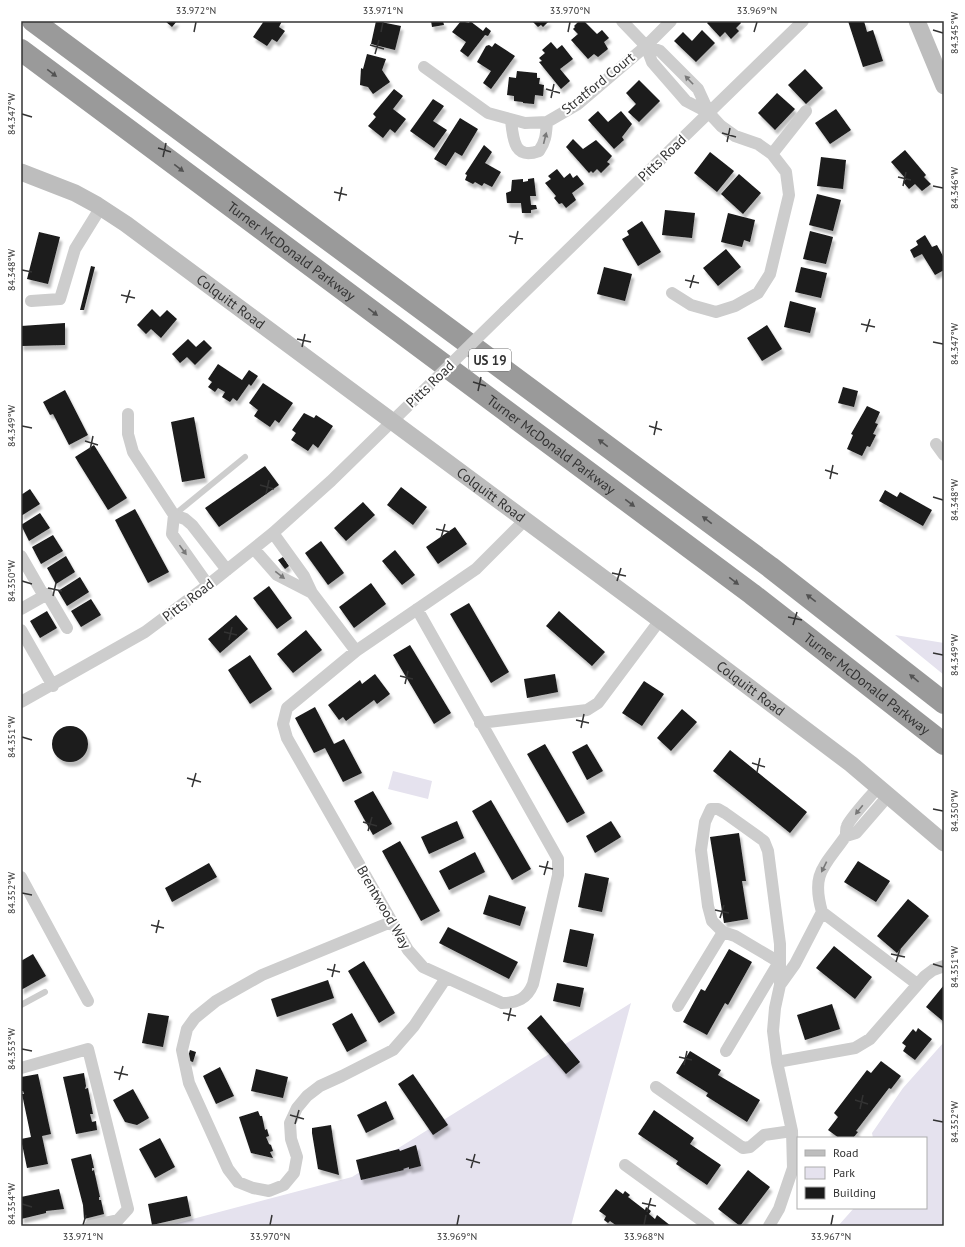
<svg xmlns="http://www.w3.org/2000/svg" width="965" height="1247" viewBox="0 0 965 1247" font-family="'PT Sans',sans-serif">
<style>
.green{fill:#e5e2ee}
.building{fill:#1a1a1a;filter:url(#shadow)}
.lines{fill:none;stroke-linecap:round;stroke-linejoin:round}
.lane{stroke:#cdcdcd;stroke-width:6}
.street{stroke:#cdcdcd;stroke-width:12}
.secondary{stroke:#bdbdbd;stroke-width:17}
.highway{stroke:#9a9a9a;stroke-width:22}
.street-bridge{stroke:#cdcdcd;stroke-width:12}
.oneway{fill:#525252}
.oneway2{fill:#787878}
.ticks{fill:none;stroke:#333;stroke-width:1.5}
.labels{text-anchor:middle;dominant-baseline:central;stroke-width:4;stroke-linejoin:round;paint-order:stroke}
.shield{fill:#fff;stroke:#707070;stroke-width:1}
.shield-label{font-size:13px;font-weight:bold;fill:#333}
.street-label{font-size:14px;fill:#333;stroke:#fff}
.neatline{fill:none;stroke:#333;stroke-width:1.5}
.ticks-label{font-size:10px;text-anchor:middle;fill:#333}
</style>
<defs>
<filter id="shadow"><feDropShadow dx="2.5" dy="4.5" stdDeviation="1" flood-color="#0004"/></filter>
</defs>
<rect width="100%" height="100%" fill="#fff"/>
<path class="green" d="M895 635 944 643V675Z
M393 771 432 781 428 799 388 789Z
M631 1003 571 1226H166L352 1177Z
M944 1042V1226H838L854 1208H926V1138H873L872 1133 903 1088Z"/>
<path class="building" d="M165 21H177L172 27Z
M264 21H282L279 27 285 31 277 42 272 39 267 46 253 37Z
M376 21 401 26 395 50 371 44Z
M431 21H443L444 25 432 27Z
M461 21 469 23 470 21 483 31 486 27 491 31 488 36 485 35 468 57 460 51 466 42 452 32Z
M532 21H549L543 27 541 25 538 27Z
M579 21H584L597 34 602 30 609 38 604 42 608 49 598 57 594 54 588 59 571 40 578 34 573 29 575 27 574 26Z
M709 21H740L741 23 736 28 739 31 731 39 725 32 720 37 707 23Z
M848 21H864L867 32 873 30 883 61 863 67Z
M702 30 715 43 696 62 674 41 683 32 692 41Z
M551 42 557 49 562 45 573 59 560 69 570 81 561 89 539 62 542 61 539 58 545 53 542 50Z
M495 43 515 56 491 89 483 83 491 71 477 62 486 46 489 45 492 47Z
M367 54 386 59 382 70 390 82 373 94 368 87 360 85 361 68 363 69Z
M805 69 823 88 806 104 788 85Z
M517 71 537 73V78H540L539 84 544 85 543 96 535 95 534 104 523 103V102L514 101V96L507 95 509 77 516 78Z
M639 80 660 101 639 122 628 112 636 104 626 93Z
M394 89 403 96 393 109 406 119 395 133 390 129 383 138 368 126 376 117 373 114Z
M777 93 795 109 775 130 758 113Z
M433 99 444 106 433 121 447 130 434 148 410 131Z
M836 109 851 130 830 144 815 123Z
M598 111 608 122 621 111 632 124 622 137 624 140 614 149 588 120Z
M460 118 478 129 462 156 455 152 446 166 434 159Z
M573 139 583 149 596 140 612 156 607 162 610 164 601 173 597 169 593 173 591 171 589 173 566 147Z
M484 145 492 152 485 163 501 172 492 187 484 183 482 186 475 182 473 184 465 180 467 175 465 174Z
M905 150 926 175 924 177 931 184 922 191 915 184 909 189 903 182 906 179 891 162Z
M710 152 734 171 717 192 694 173Z
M821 157 846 160 843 189 817 186Z
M557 169 564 178 570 173 573 178 577 175 584 184 572 193 576 200 566 208 562 203 559 204 554 198 556 196 545 183 551 179 548 176Z
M739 174 761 193 743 214 721 194Z
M534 178 536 196H530L531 205H536L537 209 531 210V213H522L521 203H507L506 193 511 191 512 180 523 179V182L528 181V179Z
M817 194 841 200 833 231 809 225Z
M665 210 695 213 692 238 662 235Z
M728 213 755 220 750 242 744 240 742 247 721 242Z
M642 221 661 252 638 266 622 239 629 235 627 231Z
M810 231 833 237 826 264 803 259Z
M39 232 60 237 48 284 27 279Z
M925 235 932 247 937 245 944 258V270L935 275 922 254 914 258 910 250 918 245 916 241Z
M726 249 741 267 718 286 703 268Z
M91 266 95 267 84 310H80Z
M604 267 632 274 625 301 597 294Z
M801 267 827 273 821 298 795 292Z
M790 301 816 308 810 333 784 327Z
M152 309 160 317 167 310 177 319 161 338 151 329 146 334 137 325Z
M65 323V345L21 346V326Z
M767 325 782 349 762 361 747 338Z
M188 339 196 347 204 340 212 348 195 365 187 357 180 363 172 354Z
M218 364 242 380 249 370 258 376 251 386 249 384 237 401 233 398 230 402 222 397 225 392 218 388 215 392 208 387 212 382 208 379Z
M263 383 293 403 279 423 275 420 270 427 254 416 258 410 249 403Z
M843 387 858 391 854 407 838 403Z
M65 390 88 435 69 445 53 414 50 415 43 402Z
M867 406 880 412 875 423 878 424 873 434 876 435 870 447 867 446 862 456 847 449 853 435 851 434Z
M304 413 314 418 316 415 333 426 318 448 313 444 308 451 291 440 296 433 292 430Z
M194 417 205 478 182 482 171 422Z
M94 445 127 498 108 510 75 457Z
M265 466 279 485 219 527 205 508Z
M401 487 427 507 413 525 387 505Z
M30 489 40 504 21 516V495Z
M885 490 897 497 900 492 932 510 923 526 879 501Z
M363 502 375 515 346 541 334 528Z
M135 509 169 572 148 583 115 520Z
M40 513 50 528 29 541 21 525Z
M455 527 467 544 438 564 426 547Z
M53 535 63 551 41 564 32 547Z
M321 541 344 573 328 585 305 553Z
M395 550 415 575 402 585 382 561Z
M66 556 75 572 56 584 47 568Z
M283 557 289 566 285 569 278 560Z
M80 577 89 592 67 606 58 591Z
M371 583 386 604 354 628 339 607Z
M269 586 292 618 277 629 253 598Z
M91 599 101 615 81 627 71 611Z
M469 603 509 672 491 683 450 614Z
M47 611 57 628 40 638 30 621Z
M559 611 605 652 592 666 546 626Z
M236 615 248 629 220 653 208 639Z
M306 630 322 650 293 673 277 654Z
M410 645 451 713 434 724 393 655Z
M250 655 272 689 250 704 228 670Z
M375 674 390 694 377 704 374 700 346 721 343 717 339 720 328 705 360 680 362 684Z
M555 674 558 692 527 698 524 679Z
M644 681 664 694 642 726 622 713Z
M315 707 334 744 344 739 362 773 343 782 325 748 314 753 295 718Z
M682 709 697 722 671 751 657 738Z
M52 744a18 18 0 1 1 36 0a18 18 0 1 1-36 0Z
M545 744 585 813 567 823 527 754Z
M587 744 603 771 587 780 572 752Z
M730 750 807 812 790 833 713 771Z
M373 791 392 824 373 835 354 801Z
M491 800 531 869 512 880 472 811Z
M457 821 464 838 429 854 421 837Z
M611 821 621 837 595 853 586 836Z
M739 833 746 881H742L748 919 724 923 710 837Z
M400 841 440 911 421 921 382 851Z
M475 852 485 872 449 890 439 871Z
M858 861 890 881 876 902 844 882Z
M209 863 217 877 172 902 165 888Z
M585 873 609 878 602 912 578 907Z
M489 895 526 907 520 926 483 914Z
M908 899 929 916 897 953 877 936Z
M448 927 518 962 509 979 439 943Z
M570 929 594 934 587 967 563 962Z
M834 946 872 977 855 999 816 968Z
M729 949 752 962 728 1005 725 1003 707 1035 683 1022 701 989 705 991Z
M33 954 46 976 21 990V961Z
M364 961 395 1013 379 1023 348 971Z
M328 980 334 998 277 1017 271 999Z
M557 983 584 988 580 1007 553 1001Z
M944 985V1022L926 1007Z
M832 1004 840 1029 805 1040 797 1015Z
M148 1013 169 1016 163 1047 142 1043Z
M352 1013 367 1041 347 1052 332 1024Z
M541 1015 580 1062 566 1074 527 1028Z
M918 1028 932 1039 915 1060 903 1051 906 1046 902 1043 913 1029 916 1032Z
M190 1050 196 1052 193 1062 187 1060Z
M690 1051 721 1070 718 1075 760 1100 747 1122 706 1096 708 1093 676 1073Z
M881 1061 901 1076 891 1089 889 1088 856 1131 858 1132 853 1138H839L828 1130 838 1117 834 1113 867 1070 871 1073Z
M220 1067 234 1096 216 1104 203 1076Z
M256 1069 288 1077 283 1098 251 1091Z
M84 1073 86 1086 85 1089 88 1088 93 1114H90L92 1122 96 1121 97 1130 76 1134 63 1077Z
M38 1074 51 1134 42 1136 48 1164 27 1168 21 1139 31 1137 22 1094H24L23 1091H21V1077Z
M413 1074 448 1125 433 1135 398 1084Z
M133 1089 149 1118 137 1125 125 1122 113 1100Z
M386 1101 394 1119 366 1133 357 1115Z
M654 1110 694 1138 690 1144 721 1165 707 1185 676 1164 678 1161 638 1134Z
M258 1111 260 1116H262L265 1130 267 1129 269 1136 266 1137 269 1144 271 1145 273 1151 270 1152 273 1158 251 1153 239 1117Z
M331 1125 333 1139 339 1175 318 1169 312 1133V1128Z
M160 1138 175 1167 155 1178 139 1149Z
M416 1145 421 1166 409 1169V1167L403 1169 404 1170 361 1180 356 1160 399 1149 400 1151Z
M91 1154 94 1168H92V1171L94 1170 100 1197H99V1200H101L104 1214 84 1219 83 1205 71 1159Z
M748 1170 770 1187 740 1226 718 1209Z
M59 1189 64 1209 46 1211V1213L21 1219V1197Z
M616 1189 623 1194 625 1191 630 1195 628 1197 645 1210 646 1207 651 1211 649 1214 655 1219 657 1215 671 1226H617L610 1221 608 1223 604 1220 606 1216 599 1211Z
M187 1196 191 1216 152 1225 148 1204Z"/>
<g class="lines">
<path class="lane" d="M174 515 245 457
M21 1005 45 992"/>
<path class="street" d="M622 21 646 46 652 62 686 101 709 113
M646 46 660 51 698 89 709 113 721 126 735 136 758 144 772 154 786 172 789 195 770 274 758 293 735 306 716 312 691 305 672 293
M424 67 488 113 525 123 547 122 578 104 646 46 671 21
M511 120C513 139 514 160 539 151 546 141 546 134 547 122
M772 154 806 111
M31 301 60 299 75 249 101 207
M505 311 803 21
M128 414V434L133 452 174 515 185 519 192 525 227 570
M936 444 944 455
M174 515 172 534 208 585
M273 533 304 576 312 593 356 651
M254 549 277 575 312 593
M21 556 44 596 47 594 67 628
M21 609 44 596
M417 609 558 859V875L533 984C527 999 517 1003 502 1003L423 967 408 950 287 738 283 724 287 708 356 651 476 569 525 520
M21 630 53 686
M21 702 145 632 208 585 273 533 331 481 414 400
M480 723 587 710 598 703 660 620
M878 787C872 795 850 818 847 826 845 830 847 834 845 837 824 867 811 873 822 912L917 984
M846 836 856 833 888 796
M21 877 88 1001
M391 922 262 975 216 1001 195 1018 187 1029 182 1050 189 1083 228 1169 238 1182 253 1188 269 1191 284 1185 294 1173 297 1157 291 1139 290 1123 297 1108 307 1096 320 1086 342 1076 393 1050 414 1026 446 978
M779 962 735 936 723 932 712 921 708 906 701 850 705 822 711 809H718L725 813 764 841 768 851 780 944V985
M678 1006 723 932
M726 1051 779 962
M777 1062 855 1048 870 1039 925 976 933 970 944 966
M21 1068 88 1049 128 1209 118 1220 90 1226
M656 1087 743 1148 750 1147 764 1135 792 1131
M625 1165 709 1226
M769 1226 779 1209 793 1168 792 1131 777 1062 773 1031 775 1008 780 985 795 964 822 912"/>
<g class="secondary">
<path d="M917 21 944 86"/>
<path id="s1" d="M21 172 75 193 97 205 126 224 660 620 851 764 944 843"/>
</g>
<g class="highway">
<path d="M33 21 770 567 944 703"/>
<path id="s2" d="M21 50 752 594 944 744"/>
</g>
<path class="street-bridge" d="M414 400 505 311"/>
</g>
<defs><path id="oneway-solid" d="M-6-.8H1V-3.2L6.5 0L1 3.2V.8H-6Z"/></defs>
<g class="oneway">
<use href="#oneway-solid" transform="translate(52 73) rotate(37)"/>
<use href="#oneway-solid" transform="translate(179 168) rotate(37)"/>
<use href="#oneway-solid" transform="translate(373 312) rotate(37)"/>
<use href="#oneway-solid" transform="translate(603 443) rotate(-143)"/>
<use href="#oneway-solid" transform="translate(630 503) rotate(37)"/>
<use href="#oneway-solid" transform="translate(707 520) rotate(-143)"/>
<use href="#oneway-solid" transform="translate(734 581) rotate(37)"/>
<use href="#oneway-solid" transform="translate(811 598) rotate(-143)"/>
<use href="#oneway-solid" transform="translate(914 678) rotate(-141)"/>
</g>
<g class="oneway2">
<use href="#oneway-solid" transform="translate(689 80) rotate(-134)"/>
<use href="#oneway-solid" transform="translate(545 138) rotate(-76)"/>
<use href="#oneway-solid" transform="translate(183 550) rotate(54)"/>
<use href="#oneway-solid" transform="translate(280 575) rotate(38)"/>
<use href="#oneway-solid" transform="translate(859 810) rotate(129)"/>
<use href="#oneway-solid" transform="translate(824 867) rotate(116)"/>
</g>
<path class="ticks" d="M933 30 943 33M194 32 196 22M381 32 383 22M568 32 570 22M754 32 757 22M370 45 384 49M375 54 379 40M546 89 560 93M551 98 554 84M22 114 32 117M722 133 736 137M727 142 730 128M158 148 171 152M163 157 166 143M898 177 911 180M903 186 906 172M933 186 943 188M334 192 347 195M339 201 342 187M509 236 523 239M515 244 518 231M22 270 32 272M685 280 699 283M690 288 694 275M121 295 135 298M126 303 130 290M861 324 875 327M866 332 870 319M297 339 311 342M933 342 943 344M302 347 305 334M473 382 486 386M478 391 481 377M22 426 32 428M649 426 662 430M654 435 657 421M85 441 98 445M90 450 93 436M825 470 838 474M830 479 833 465M260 485 274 489M266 494 269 480M933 497 943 500M436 529 450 532M441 538 445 524M612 573 626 576M22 581 32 584M617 581 621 568M48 588 62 591M53 596 56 583M788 617 802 620M793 625 797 612M224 632 237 635M229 640 232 627M933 653 943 655M400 676 413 679M405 684 408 671M576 720 589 723M581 728 584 714M22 737 32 740M752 763 765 767M757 772 760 758M187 778 201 782M192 787 196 773M933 809 943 811M363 822 377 826M368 831 372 817M539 866 553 869M544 875 548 861M22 893 32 895M715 910 729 913M720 918 724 905M151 925 164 928M156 933 159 920M891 954 905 957M896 962 900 949M933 964 943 967M327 969 340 972M332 977 335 964M503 1013 516 1016M508 1021 511 1008M22 1049 32 1051M679 1057 692 1060M684 1065 687 1051M114 1072 128 1075M119 1080 123 1066M855 1100 868 1104M860 1109 863 1095M290 1115 304 1119M933 1120 943 1122M295 1124 299 1110M466 1159 480 1163M471 1168 475 1154M642 1203 656 1206M22 1204 32 1207M647 1212 651 1198M83 1225 86 1215M270 1225 272 1215M457 1225 459 1215M644 1225 646 1215M831 1225 833 1215"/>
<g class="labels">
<rect class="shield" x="469" y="349" width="42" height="22" rx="3"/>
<g class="shield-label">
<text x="490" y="360">US 19</text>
</g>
<g class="street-label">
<text transform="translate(598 83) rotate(-39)">Stratford Court</text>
<text transform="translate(662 158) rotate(-44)">Pitts Road</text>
<text stroke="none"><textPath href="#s2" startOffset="337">Turner McDonald Parkway</textPath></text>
<text stroke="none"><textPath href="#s1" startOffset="248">Colquitt Road</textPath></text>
<text transform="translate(430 384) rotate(-44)">Pitts Road</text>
<text stroke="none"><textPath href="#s2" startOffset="661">Turner McDonald Parkway</textPath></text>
<text stroke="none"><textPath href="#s1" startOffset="572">Colquitt Road</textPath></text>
<text transform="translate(188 600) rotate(-37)">Pitts Road</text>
<text stroke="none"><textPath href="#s2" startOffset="1057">Turner McDonald Parkway</textPath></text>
<text stroke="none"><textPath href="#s1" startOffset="896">Colquitt Road</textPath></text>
<text transform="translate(384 907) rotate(60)">Brentwood Way</text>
</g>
</g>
<rect width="965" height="1247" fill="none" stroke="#ffffff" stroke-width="44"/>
<rect x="797" y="1137" width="130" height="72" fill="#ffffff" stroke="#adadad"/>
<rect x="805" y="1150" width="20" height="6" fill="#bdbdbd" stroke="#adadad"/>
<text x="833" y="1157" font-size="12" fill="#333333">Road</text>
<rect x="805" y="1167" width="20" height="12" fill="#e5e2ee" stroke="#adadad"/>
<text x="833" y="1177" font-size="12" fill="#333333">Park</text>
<rect x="805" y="1187" width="20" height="12" fill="#1a1a1a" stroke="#adadad"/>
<text x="833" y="1197" font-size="12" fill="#333333">Building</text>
<rect x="22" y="22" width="921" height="1203" class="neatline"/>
<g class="ticks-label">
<text x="196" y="14">33.972°N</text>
<text x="383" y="14">33.971°N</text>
<text x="570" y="14">33.970°N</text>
<text x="757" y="14">33.969°N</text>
<text transform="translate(954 33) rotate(-90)" y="4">84.345°W</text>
<text transform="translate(11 114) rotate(-90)" y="4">84.347°W</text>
<text transform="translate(954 188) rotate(-90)" y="4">84.346°W</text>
<text transform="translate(11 270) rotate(-90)" y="4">84.348°W</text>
<text transform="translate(954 344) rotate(-90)" y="4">84.347°W</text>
<text transform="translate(11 426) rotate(-90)" y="4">84.349°W</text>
<text transform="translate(954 500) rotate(-90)" y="4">84.348°W</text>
<text transform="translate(11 581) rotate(-90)" y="4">84.350°W</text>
<text transform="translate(954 655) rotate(-90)" y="4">84.349°W</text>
<text transform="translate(11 737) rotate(-90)" y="4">84.351°W</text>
<text transform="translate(954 811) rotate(-90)" y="4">84.350°W</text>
<text transform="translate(11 893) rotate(-90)" y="4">84.352°W</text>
<text transform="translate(954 967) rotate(-90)" y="4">84.351°W</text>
<text transform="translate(11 1049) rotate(-90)" y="4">84.353°W</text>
<text transform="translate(954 1122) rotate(-90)" y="4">84.352°W</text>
<text transform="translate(11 1204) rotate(-90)" y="4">84.354°W</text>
<text x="83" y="1240">33.971°N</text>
<text x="270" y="1240">33.970°N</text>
<text x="457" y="1240">33.969°N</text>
<text x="644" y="1240">33.968°N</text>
<text x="831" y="1240">33.967°N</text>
</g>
</svg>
